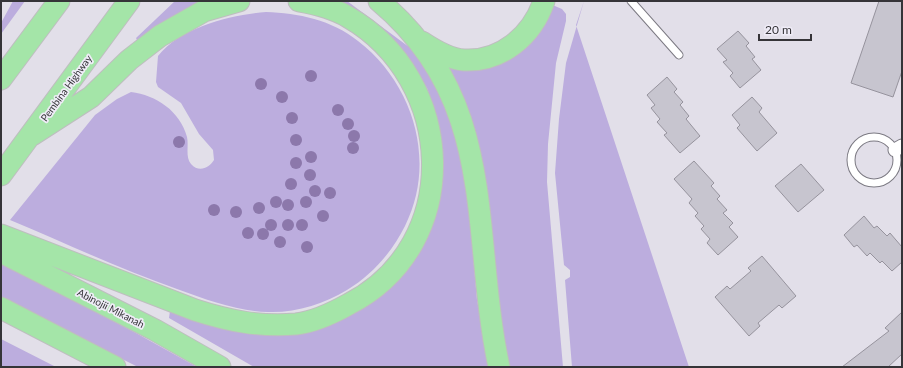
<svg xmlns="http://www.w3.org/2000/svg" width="903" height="368" viewBox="0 0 903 368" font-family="Lato,sans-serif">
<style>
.green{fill:#bcadde}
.building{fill:#c7c5cf;stroke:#96939d}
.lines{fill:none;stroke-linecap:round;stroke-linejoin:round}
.service-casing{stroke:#7b7982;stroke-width:9}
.minor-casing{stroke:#7b7982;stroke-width:15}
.primary-casing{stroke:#bebebf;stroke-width:23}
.service{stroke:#fff;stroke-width:7}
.minor{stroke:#fff;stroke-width:13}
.primary{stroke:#a4e5a8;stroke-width:21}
.tree{fill:#8c78ab}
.labels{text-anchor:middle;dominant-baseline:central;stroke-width:3.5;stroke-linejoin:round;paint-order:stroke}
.street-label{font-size:10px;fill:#353438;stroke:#efecf7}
</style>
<rect width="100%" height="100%" fill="#e2dfe9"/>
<path class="green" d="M13 1H25L1 34V23Z
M175 1H210L174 16 137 40 136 38Z
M331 1H347L409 47 421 62 441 96 450 117 462 157 469 209 477 300 490 367H254L169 318 170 311 212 325 356 311 374 299 391 285 434 215 440 189 443 160 440 133 434 109 427 88 413 66Z
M584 1 576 25 689 367H572L565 280 570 277V270L564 265 555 173 559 119 566 63Z
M550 4 562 9 566 14V21L556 63 548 144 547 182 563 367H505L483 168C476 129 466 102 449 67H477Z
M266 12C298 13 332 20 358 41 414 84 437 162 405 226 392 252 372 275 347 290 324 304 296 313 268 312 237 311 207 300 177 289 120 269 65 243 10 220L95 115 117 99 131 92C156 95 180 111 187 137 189 146 185 157 191 164 199 173 209 168 214 160L213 150 199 134 181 103 158 87 156 82 158 56C181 27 231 15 266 12Z
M1 263 136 333 197 367H138L1 298Z
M1 339 56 367H1Z"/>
<path class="building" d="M879 1H902V71L893 97 851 83Z
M738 31 749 43 746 46 755 57 752 59 761 70 740 88 730 76 733 73 723 62 727 60 717 49Z
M667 77 677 89 674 92 683 102 680 105 689 116 686 119 700 136 680 153 664 135 667 133 657 122 660 119 651 108 655 105 647 95Z
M752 97 762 108 759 112 777 133 757 151 737 128 740 125 732 115Z
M694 161 714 183 711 186 720 196 717 199 727 210 723 213 733 223 729 227 738 237 718 255 707 243 710 239 701 229 704 226 695 216 698 213 689 203 692 199 674 179Z
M801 164 824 190 798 212 775 186Z
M864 216 874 228 877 226 887 236 890 233 902 247V262L892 271 882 261 880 263 870 253 867 256 857 245 854 247 844 235Z
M762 256 796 296 782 308 779 305 758 323 760 326 749 336 715 297 727 286 730 289 751 271 748 268Z
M902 312V354L888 367H842L889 331 885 328Z"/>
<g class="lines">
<g class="service-casing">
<path id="service" d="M631 1 679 55
M851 160a23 23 0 1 1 46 0a23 23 0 1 1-46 0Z"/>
</g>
<g class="minor-casing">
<path id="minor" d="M895 150 902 146"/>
</g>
<g class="primary-casing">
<path id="primary" d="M379 1C500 102 470 231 499 367
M422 42C434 50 449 59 464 60 501 62 532 36 544 1
M1 79 59 1
M32 135 91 97 129 60 160 36 204 11 239 1
M1 175 129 1
M1 235 195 310C229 321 260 327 296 324 314 322 333 313 349 304 465 244 456 79 348 17 333 8 316 4 299 1
M1 252 155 330 220 367
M1 308 115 367"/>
</g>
<use href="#service" class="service"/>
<use href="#minor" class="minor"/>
<use href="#primary" class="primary"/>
</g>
<g class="tree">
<circle cx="311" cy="76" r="6"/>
<circle cx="261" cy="84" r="6"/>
<circle cx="282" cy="97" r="6"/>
<circle cx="338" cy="110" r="6"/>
<circle cx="292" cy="118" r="6"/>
<circle cx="348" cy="124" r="6"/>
<circle cx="354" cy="136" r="6"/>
<circle cx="296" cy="140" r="6"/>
<circle cx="179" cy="142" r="6"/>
<circle cx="353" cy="148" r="6"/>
<circle cx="311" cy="157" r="6"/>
<circle cx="296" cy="163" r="6"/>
<circle cx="310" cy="175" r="6"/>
<circle cx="291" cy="184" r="6"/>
<circle cx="315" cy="191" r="6"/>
<circle cx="330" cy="193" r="6"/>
<circle cx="276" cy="202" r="6"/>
<circle cx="306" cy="202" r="6"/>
<circle cx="288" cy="205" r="6"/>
<circle cx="259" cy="208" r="6"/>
<circle cx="214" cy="210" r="6"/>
<circle cx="236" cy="212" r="6"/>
<circle cx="323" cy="216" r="6"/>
<circle cx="271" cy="225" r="6"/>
<circle cx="288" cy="225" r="6"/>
<circle cx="302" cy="225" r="6"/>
<circle cx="248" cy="233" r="6"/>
<circle cx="263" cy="234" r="6"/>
<circle cx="280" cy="242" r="6"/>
<circle cx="307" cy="247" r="6"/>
</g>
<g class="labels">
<g class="street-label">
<text transform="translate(66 88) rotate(-54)">Pembina Highway</text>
<text transform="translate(111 308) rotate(27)">Abinojii Mikanah</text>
</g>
</g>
<rect width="903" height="368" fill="none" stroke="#353438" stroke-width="4"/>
<path d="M759 34v6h52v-6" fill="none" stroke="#353438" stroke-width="2"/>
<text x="765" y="34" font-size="12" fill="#353438" stroke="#efecf7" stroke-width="3" paint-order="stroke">20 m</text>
</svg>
